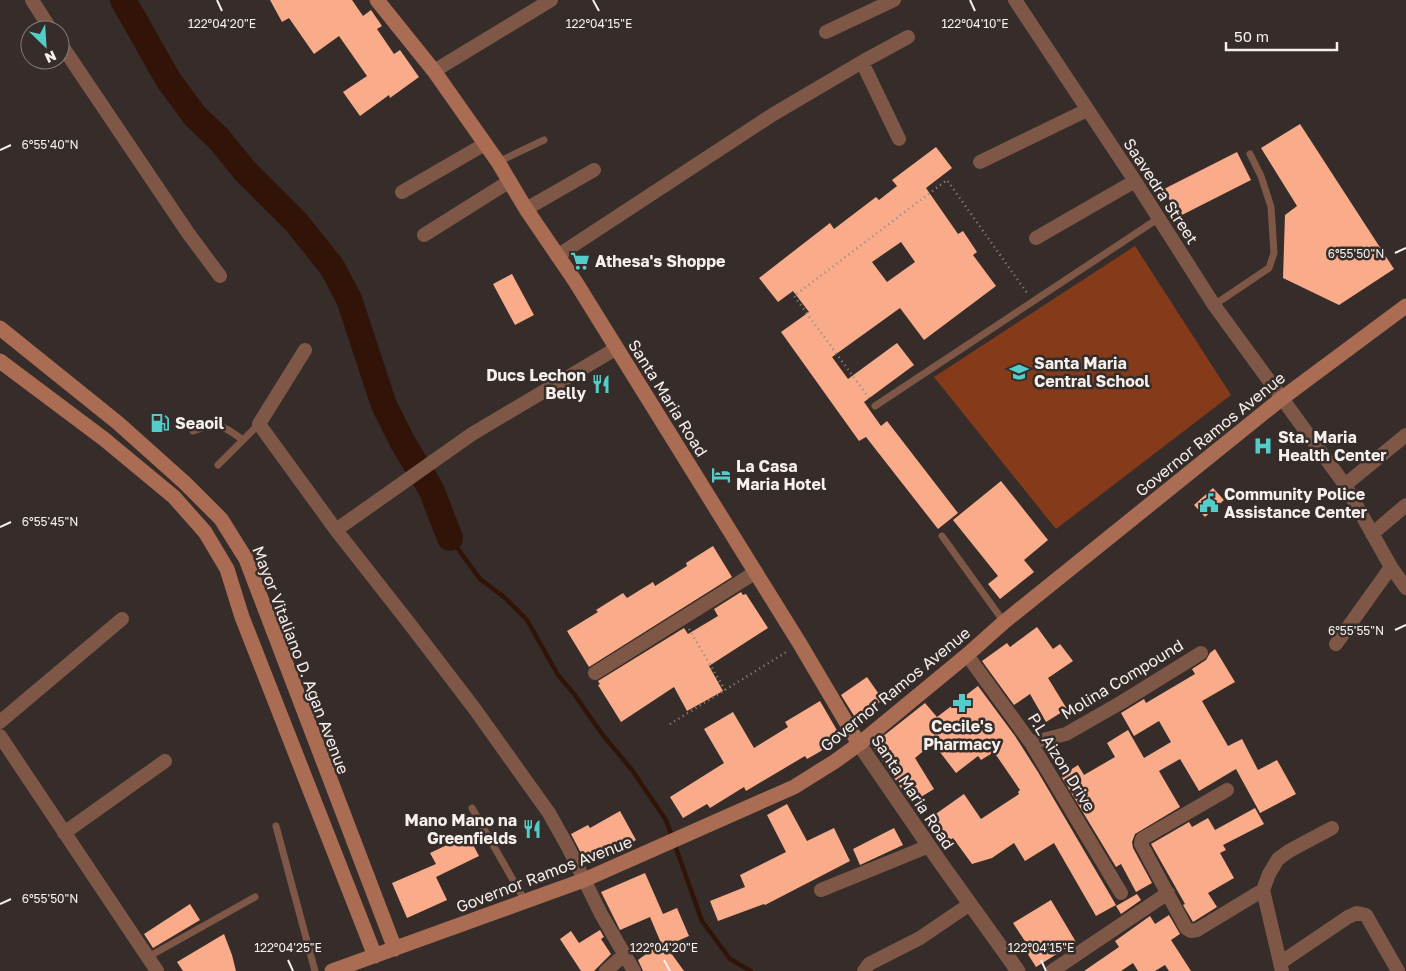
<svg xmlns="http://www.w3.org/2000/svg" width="1406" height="971" viewBox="0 0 1406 971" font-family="'Golos Text',sans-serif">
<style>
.green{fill:#853b1a}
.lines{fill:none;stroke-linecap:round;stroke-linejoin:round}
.stream{stroke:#311407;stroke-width:4.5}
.river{stroke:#311407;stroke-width:26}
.building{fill:#f9ab8a;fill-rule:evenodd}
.path{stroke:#908986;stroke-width:2.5;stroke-dasharray:1 4;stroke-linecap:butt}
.service{stroke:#7f5747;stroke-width:7}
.minor{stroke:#7f5747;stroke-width:14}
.tertiary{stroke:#7f5747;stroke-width:15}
.secondary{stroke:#aa6c53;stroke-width:15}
.ticks{fill:none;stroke:#f5f0ed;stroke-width:2}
.labels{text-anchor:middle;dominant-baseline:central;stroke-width:5;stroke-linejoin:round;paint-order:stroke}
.street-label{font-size:16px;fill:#f5f0ed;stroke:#362d2a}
.poi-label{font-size:16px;font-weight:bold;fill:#f5f0ed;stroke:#362d2a;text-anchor:start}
.ticks-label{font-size:12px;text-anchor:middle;fill:#f5f0ed;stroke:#362d2a;stroke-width:5;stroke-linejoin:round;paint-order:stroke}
</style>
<rect width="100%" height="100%" fill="#362d2a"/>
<path class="green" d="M1135 246 1231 395 1056 529 934 377Z"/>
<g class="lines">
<path class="stream" d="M450 538 480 579 504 597 527 620 558 675 574 694 602 734 632 770 666 820 702 921 730 959 751 971"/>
<path class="river" d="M123 0 169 81 195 116 219 139 245 171 296 222 332 267 349 299 384 405 403 443 431 489 450 538"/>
</g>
<path class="building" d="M270 0H352L363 16 371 10 382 26 377 29 394 54 400 50 419 77 390 98 389 95 360 116 343 92 367 76 339 36 314 54 289 18 282 22Z
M1300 124 1394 269 1339 305 1283 278 1285 215 1297 206 1261 148Z
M936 147 952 168 926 188 958 234 963 231 977 252 973 255 996 286 924 340 900 308 832 357 848 379 897 343 914 365 864 402 881 426 887 421 958 513 938 529 866 437 859 441 781 332 809 312 793 291 778 302 759 278 830 223 834 229 876 197 879 200 897 186 892 180ZM901 242 915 262 887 282 872 262Z
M1237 152 1251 180 1178 217 1164 189Z
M512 274 534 315 515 325 493 284Z
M1001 481 1048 540 1024 560 1034 572 1000 599 988 584 998 576 953 520Z
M1213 488 1224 500 1205 517 1194 505Z
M713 546 732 577 589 667 567 631 598 612 596 610 623 593 627 598 653 582 655 586 687 566 686 563Z
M741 592 743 595 746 594 768 628 709 666 723 691 687 711 674 687 621 722 598 685 600 684 598 681 684 628 688 634 718 616 714 609Z
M1037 627 1053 649 1060 644 1073 661 1048 678 1067 709 1046 722 1030 694 1014 705 982 661 1007 643 1010 647Z
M1215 649 1235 682 1202 701 1228 746 1242 739 1258 770 1277 760 1296 794 1260 813 1236 769 1199 791 1180 759 1159 771 1180 807 1135 834 1132 842 1133 848 1152 883 1136 892 1121 864 1116 867 1061 776 1078 765 1084 775 1115 757 1107 743 1128 730 1144 758 1171 742 1159 721 1134 736 1121 713 1144 699 1146 703 1195 674 1192 669 1206 660 1210 653Z
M867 677 883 700 856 719 841 695Z
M978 686 1015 736 1038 772 1116 905 1096 916 1054 843 1025 861 1014 843 992 858 972 864 953 838 947 842 930 818 964 794 981 819 1019 794 1018 792 1020 790 994 752 981 760 978 756 956 773 933 743 915 758 934 789 911 803 872 745 925 703 937 717Z
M820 701 842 739 807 759 805 756 746 791 744 787 710 808 707 804 683 818 670 797 724 763 704 729 733 712 754 748 788 727 785 722Z
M787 804 807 841 834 828 850 861 765 905 764 904 718 921 710 901 745 887 740 875 786 852 767 815Z
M1255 808 1264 824 1223 845 1226 850 1220 853 1234 878 1208 893 1217 907 1193 922 1183 905 1185 904 1151 844 1189 822 1192 827 1208 818 1215 830Z
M620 811 636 840 613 853 609 847 585 861 571 834 588 825 590 828Z
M894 828 903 845 860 865 853 849Z
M468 835 479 856 436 877 447 900 407 918 392 883 436 864 430 853Z
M645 873 663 914 677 908 689 936 666 946 684 971H643L638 960 661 943 650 917 620 930 601 892Z
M1137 894 1141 900 1121 914 1116 906Z
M1051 900 1076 942 1036 967 1024 948 1028 946 1013 923Z
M190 904 200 920 153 948 144 934Z
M1169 915 1180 934 1171 940 1191 971H1169L1165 965 1155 971H1138L1133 963 1121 971H1084L1119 947 1115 941 1150 916 1155 924Z
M600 930 604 937 601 939 611 954 594 971H581L560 939 571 931 579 943Z
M224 934 232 955 236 971H183L177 962Z"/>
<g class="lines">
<path class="path" d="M869 398 794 296 947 180 1027 293
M689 629 725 690
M670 724 788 651"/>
<path class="service" d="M498 162 544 140
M1214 305 1269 268 1274 253 1271 207 1261 176 1250 154
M875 406 1159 218
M193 431C219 422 221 424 243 440L259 424
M218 465 243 440
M942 536 1004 622
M472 808 525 901
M276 826 315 971
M148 957 255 897"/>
<path class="minor" d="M32 0 51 30
M1015 0 1135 181 1214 305 1345 485 1391 567 1406 588
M826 32 894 0
M60 43 188 233 220 276
M862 62 899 139
M434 71 551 0
M980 162 1087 110
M402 192 485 144
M526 209 594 170
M424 235 510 181
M1036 238 1135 181
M557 256 772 115 862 62 908 37
M305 350 259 424 336 530 409 623 474 708 549 813 568 847 601 914 634 971
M1345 485 1406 435
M336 530 472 434 617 348
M1372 534 1406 505
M1336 644 1391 567
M967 655 1031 743 1121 893
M595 673 756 572
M0 722 122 619
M0 736 157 971
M1031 743 1066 734 1122 702 1201 653
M1227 790 1142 839 1141 844 1186 928 1191 931 1197 930 1263 890
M64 833 165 761
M821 890 929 846
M1280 963 1348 917 1357 913 1366 915 1398 971
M606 971 624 955
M864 971 869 964 920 938 970 904
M1052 971 1168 893
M1282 971 1263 890 1269 874 1278 859 1289 851 1332 828"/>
<path class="tertiary" d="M859 744 940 862 1018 971"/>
<path class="secondary" d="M377 0 434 71 498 162 526 209 575 281 800 644 859 744
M0 328 118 423 185 483 221 519 246 559 395 949
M0 361 104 439 174 497 205 532 227 569 242 617 375 956
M332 971 584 880 794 787 834 762 859 744 967 655 1004 622 1281 399 1406 306"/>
</g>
<path class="ticks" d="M217 0 222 11M593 0 599 11M970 0 975 11M0 150 11 145M1395 253 1406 248M0 527 11 522M1395 630 1406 625M0 904 11 899M288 960 293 971M664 960 670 971M1041 960 1046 971"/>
<defs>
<g id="supermarket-bare" transform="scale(1.5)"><path d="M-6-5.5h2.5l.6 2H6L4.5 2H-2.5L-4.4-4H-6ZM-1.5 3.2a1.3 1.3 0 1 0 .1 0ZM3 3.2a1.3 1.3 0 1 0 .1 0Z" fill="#53cdca" stroke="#362d2a" stroke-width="2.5" paint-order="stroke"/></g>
<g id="school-bare" transform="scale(1.5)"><path d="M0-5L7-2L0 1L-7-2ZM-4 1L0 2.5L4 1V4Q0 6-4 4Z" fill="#53cdca" stroke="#362d2a" stroke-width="2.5" paint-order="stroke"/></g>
<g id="restaurant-bare" transform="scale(1.5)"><path d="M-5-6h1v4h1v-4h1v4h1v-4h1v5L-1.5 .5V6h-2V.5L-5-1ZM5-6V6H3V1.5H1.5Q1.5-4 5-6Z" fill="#53cdca" stroke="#362d2a" stroke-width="2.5" paint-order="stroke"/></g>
<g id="fuel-bare" transform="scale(1.5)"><path d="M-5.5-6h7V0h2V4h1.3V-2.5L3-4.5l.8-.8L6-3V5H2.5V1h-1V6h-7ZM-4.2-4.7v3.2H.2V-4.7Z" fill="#53cdca" stroke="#362d2a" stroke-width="2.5" paint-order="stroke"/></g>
<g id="hospital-bare" transform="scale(1.5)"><path d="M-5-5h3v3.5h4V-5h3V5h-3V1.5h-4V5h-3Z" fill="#53cdca" stroke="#362d2a" stroke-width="2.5" paint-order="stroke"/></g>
<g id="hotel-bare" transform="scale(1.5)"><path d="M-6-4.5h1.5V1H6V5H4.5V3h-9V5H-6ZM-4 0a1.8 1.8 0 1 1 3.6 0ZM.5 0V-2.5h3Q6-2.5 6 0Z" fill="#53cdca" stroke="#362d2a" stroke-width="2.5" paint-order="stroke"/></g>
<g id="civic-bare" transform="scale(1.5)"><path d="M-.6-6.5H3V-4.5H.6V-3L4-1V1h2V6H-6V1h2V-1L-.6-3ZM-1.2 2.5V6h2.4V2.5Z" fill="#53cdca" stroke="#362d2a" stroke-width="2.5" paint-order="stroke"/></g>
<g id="pharmacy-bare" transform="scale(1.5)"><path d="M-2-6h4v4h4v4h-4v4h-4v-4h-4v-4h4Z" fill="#53cdca" stroke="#362d2a" stroke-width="2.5" paint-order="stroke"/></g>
</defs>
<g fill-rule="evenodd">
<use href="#supermarket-bare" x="580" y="261"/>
<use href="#school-bare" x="1019" y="372"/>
<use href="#restaurant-bare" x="601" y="384"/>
<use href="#fuel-bare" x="160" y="423"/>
<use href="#hospital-bare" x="1263" y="446"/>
<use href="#hotel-bare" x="721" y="475"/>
<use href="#civic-bare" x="1209" y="503"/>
<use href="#pharmacy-bare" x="962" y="703"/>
<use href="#restaurant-bare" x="532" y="829"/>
</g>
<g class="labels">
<g class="street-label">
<text transform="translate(1161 191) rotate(57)">Saavedra Street</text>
<text transform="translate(668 398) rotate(58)">Santa Maria Road</text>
<text transform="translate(1210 434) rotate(-39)">Governor Ramos Avenue</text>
<text transform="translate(301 660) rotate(69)">Mayor Vitaliano D. Agan Avenue</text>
<text transform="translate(1122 679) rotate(-31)">Molina Compound</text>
<text transform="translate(895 689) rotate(-39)">Governor Ramos Avenue</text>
<text transform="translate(1062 762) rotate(58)">P.L Aizon Drive</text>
<text transform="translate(913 792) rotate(56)">Santa Maria Road</text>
<text transform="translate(544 874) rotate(-21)">Governor Ramos Avenue</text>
</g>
<g class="poi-label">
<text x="595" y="261">Athesa's Shoppe</text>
<text x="1034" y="363">Santa Maria<tspan x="1034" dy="18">Central School</tspan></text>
<text x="586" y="375" text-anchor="end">Ducs Lechon<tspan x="586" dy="18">Belly</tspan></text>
<text x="175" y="423">Seaoil</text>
<text x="1278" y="437">Sta. Maria<tspan x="1278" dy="18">Health Center</tspan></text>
<text x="736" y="466">La Casa<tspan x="736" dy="18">Maria Hotel</tspan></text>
<text x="1224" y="494">Community Police<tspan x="1224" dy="18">Assistance Center</tspan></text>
<text x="962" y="726" text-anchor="middle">Cecile's<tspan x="962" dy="18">Pharmacy</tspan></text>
<text x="517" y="820" text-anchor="end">Mano Mano na<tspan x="517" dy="18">Greenfields</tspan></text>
</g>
</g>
<g class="ticks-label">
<text x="222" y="28">122°04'20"E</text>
<text x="599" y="28">122°04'15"E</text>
<text x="975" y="28">122°04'10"E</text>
<text x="50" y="149">6°55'40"N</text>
<text x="1356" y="258">6°55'50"N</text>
<text x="50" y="526">6°55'45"N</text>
<text x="1356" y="635">6°55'55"N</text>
<text x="50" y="903">6°55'50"N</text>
<text x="288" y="952">122°04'25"E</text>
<text x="664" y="952">122°04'20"E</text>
<text x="1041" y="952">122°04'15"E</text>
</g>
<g transform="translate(45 45) rotate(155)"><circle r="24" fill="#362d2a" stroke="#827b78"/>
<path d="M0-4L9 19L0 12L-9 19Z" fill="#53cdca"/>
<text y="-8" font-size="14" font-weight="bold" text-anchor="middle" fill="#f5f0ed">N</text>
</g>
<path d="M1226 42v8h111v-8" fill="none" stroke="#f5f0ed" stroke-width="2.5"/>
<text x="1234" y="42" font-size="15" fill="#f5f0ed" stroke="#362d2a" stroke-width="4" paint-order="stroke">50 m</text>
</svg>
